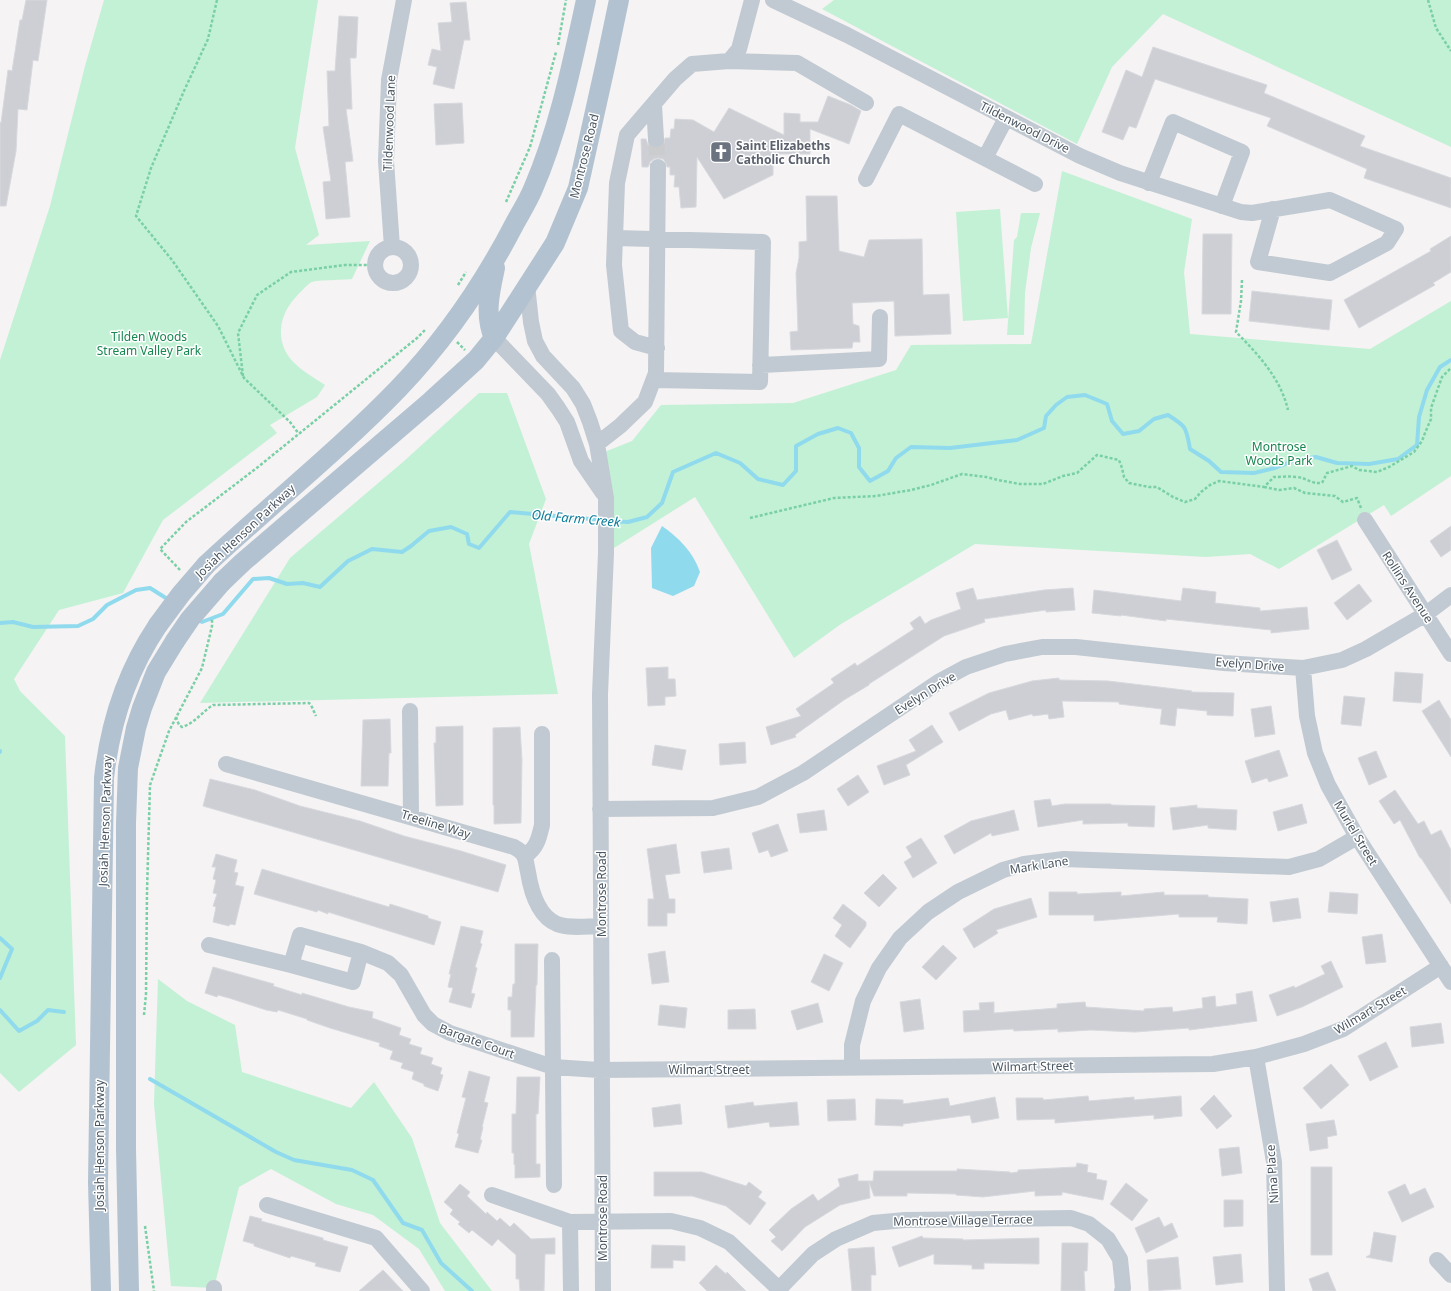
<svg xmlns="http://www.w3.org/2000/svg" width="1451" height="1291" viewBox="0 0 1451 1291" font-family="'Noto Sans',sans-serif">
<style>
.green{fill:#c3f1d5}
.water{fill:#90daee}
.lines{fill:none;stroke-linecap:round;stroke-linejoin:round}
.stream{stroke:#90daee;stroke-width:4}
.building{fill:#cdcfd5;stroke:#d7d9de}
.minor-tunnel{stroke:#caccce;stroke-width:16;stroke-dasharray:16 8;stroke-linecap:butt}
.path{stroke:#7ad0a6;stroke-width:2.5;stroke-dasharray:3 2;stroke-linecap:butt}
.minor{stroke:#c1cad2;stroke-width:16}
.major{stroke:#b3c2d1;stroke-width:20}
.major-bridge{stroke:#b3c2d1;stroke-width:20}
.labels{text-anchor:middle;dominant-baseline:central;stroke-width:3;stroke-linejoin:round;paint-order:stroke}
.street-label{font-size:12px;fill:#4a5661;stroke:#fff}
.worship-label{font-size:12px;font-weight:bold;fill:#5b616d;stroke:#fff;text-anchor:start}
.park-label{font-size:12px;fill:#17864f;stroke:#fff}
.water-label{font-size:13px;font-style:italic;fill:#0c7c9b;stroke:#fff}
</style>
<rect width="100%" height="100%" fill="#f5f3f3"/>
<path class="green" d="M104 0H318L295 148 319 235 306 245 370 241 352 279C345 280 317 280 312 282 308 283 294 299 291 303 279 319 277 340 289 357 298 369 313 377 325 385L317 397 270 425 277 433 163 520 123 593 59 610 14 679 20 691 65 736 76 1045 19 1092 0 1073V360L50 206 85 66Z
M834 0H1451V147L1163 14 1112 67 1077 144 822 9Z
M1062 171 1192 219 1184 272 1190 334 1370 349 1451 301V476L1391 516 1384 505 1279 569 1250 554 1206 557 975 544 841 624 794 658 695 497 606 553 597 455 632 441 661 405 793 403 896 370 911 345 1031 344Z
M1000 209 1008 318 963 321 956 212Z
M1021 213H1040L1031 248 1025 293 1024 335H1007L1014 240 1017 237Z
M479 393H507L546 499 529 544 558 694 200 703 290 558 403 462Z
M158 979 187 1001 235 1025 242 1072 351 1108 374 1082 412 1138 440 1223 492 1291H445L419 1249 373 1215 336 1204 271 1169 239 1187 214 1288 171 1286 154 1104Z"/>
<path class="water" d="M662 526C679 538 693 552 700 572L694 586 673 596 652 588 651 548Z"/>
<g class="lines">
<path class="stream" d="M610 521 628 522 647 517 662 503 673 472 716 453 740 463 758 479 783 485 796 471V446L818 434 838 428 851 433 859 448V467L870 481 888 471 896 458 911 447 950 448 1017 440 1044 428 1046 416 1056 405 1067 397 1085 395 1107 404 1112 421 1123 434 1139 431 1154 419 1168 415C1187 427 1186 427 1190 449L1209 461 1221 472 1254 473 1275 468 1295 460 1316 457 1337 463 1369 464 1398 459 1417 445 1419 417 1427 390 1440 367 1451 360
M198 619 202 622 223 614 253 579 269 578 287 584 303 583 320 587 348 561 372 549 402 552 411 546 429 531 451 527 467 534 469 544 479 548 510 512 602 520
M0 623 13 622 33 627 78 626 93 619 107 605 136 590 150 588 169 600
M0 751V752
M0 938 12 949 0 978
M0 1010 19 1031 37 1021 48 1010 64 1012
M150 1079 276 1152 294 1160 352 1170 373 1180 403 1223 422 1230 441 1263 472 1291"/>
</g>
<path class="building" d="M26 0H47L38 61 33 60 27 110 18 109 16 151 6 206H0V122L1 123 8 70 12 71 20 20H22Z
M466 2 470 40H464L454 89 433 84 437 67 428 65 432 49 441 51 438 23 452 22 450 3Z
M339 16 358 17 356 58H350L352 109H346L353 161 345 162 350 217 326 219 323 182 331 181 323 127 329 126 327 71H335Z
M1153 47 1267 85 1264 93 1365 136 1360 146 1451 178V208L1364 178 1367 169 1267 126 1271 118 1155 79 1136 128 1129 126 1123 140 1102 132 1126 70 1142 77Z
M828 96 851 105 861 111 849 144 810 129V154H773V175L724 199 697 157 696 207 681 208 679 187H674L675 175H670V167H667L666 163 663 159 658 158 654 159 650 162 648 167H642L641 139H646L648 145 652 148H656L661 147 664 144 665 138H670L671 129H674L675 119 693 120 714 132 729 108 784 135V113L800 114V122H818Z
M462 103 464 143 436 145 434 104Z
M806 196H837L839 251 864 257 869 240 922 239 923 295 949 294 951 334 895 336 894 301 852 303 853 324 859 326 860 342H853L852 348 791 350 790 332 798 331 796 273 799 258V242L807 241Z
M1203 234H1232L1231 314H1202Z
M1451 236V272L1433 283 1435 285 1359 328 1344 300 1431 251 1430 249Z
M1252 291 1332 300 1329 330 1249 321Z
M1451 526V550L1441 557 1430 541Z
M1337 540 1352 570 1332 580 1317 550Z
M1359 584 1372 601 1347 620 1334 603Z
M973 588 977 600 1044 590 1073 588 1075 610 1046 612V610L984 619 985 622 944 636 869 684V685L844 700 795 735 796 737 771 745 766 727 801 716 796 709 834 683 831 679 855 663 857 666 914 629 910 623 920 616 925 624 931 620 961 609 956 593Z
M1183 588 1216 592 1215 603 1260 608V611L1307 607 1309 629 1271 633V630L1166 619V621L1121 615V616L1092 613 1094 590 1181 601Z
M668 667V679H675L676 696 665 697V705L648 706 646 668Z
M1395 672 1423 674 1421 703 1393 701Z
M1059 678V680L1108 681 1192 691 1191 692 1234 693 1233 716 1207 715V711L1177 708 1175 726 1160 724 1162 709 1119 704V702L1062 701 1064 717 1049 719 1048 714 1033 716 1032 714 1009 720 1006 710 991 714 959 731 949 713 989 693 1032 681Z
M1344 696 1365 698 1361 726 1341 724Z
M1439 700 1451 720V757L1422 711Z
M1271 706 1275 734 1255 737 1251 709Z
M390 719 391 753H389L388 786H361L363 720Z
M932 725 943 742 906 765 910 775 884 785 877 766 916 751 909 740Z
M463 726V805L436 806 434 743H436V727Z
M520 727 522 760 521 823 494 824V805H493V728Z
M745 742 746 763 720 765 719 744Z
M655 745 686 750 682 770 652 765Z
M1279 750 1288 776 1269 782 1267 778 1252 783 1245 761Z
M1376 751 1387 777 1369 785 1358 758Z
M858 775 869 792 848 806 837 789Z
M210 779 255 790 300 806 360 821 404 836 461 851 506 865 498 892 203 806Z
M1395 790 1418 824 1424 821 1431 835 1441 830 1451 850V904L1421 858H1420L1400 820 1394 824 1379 801Z
M1050 799 1052 806 1065 804H1111V805L1155 806 1154 827 1128 826V823L1083 824V820L1038 827 1034 801Z
M1302 804 1307 823 1278 831 1273 812Z
M1197 805V808L1237 810 1236 830 1208 828V825L1173 830 1170 808Z
M824 810 827 830 800 833 797 814Z
M1014 810 1019 830 992 836 991 833 954 854 944 836 971 821Z
M778 824 788 851 771 857 768 850 759 853 752 833Z
M921 838 937 863 913 878 904 862 912 857 906 847Z
M676 844 680 873 665 875 669 899H675V913H667V926H648V899H654L647 849Z
M729 848 732 869 704 873 701 852Z
M216 854 237 860 234 872 238 873 235 885 244 887 235 925 230 924 229 926 213 922 216 907 213 906 217 894 213 893 216 880 213 879 216 867H212Z
M262 869 389 907 390 904 428 916V918L441 922 434 945 328 912V914L318 910 317 912 254 894Z
M883 874 897 888 879 907 864 893Z
M1049 892H1077V894L1121 892V896L1164 892V895H1208V897L1248 899 1247 924 1217 922 1218 917H1179V914L1094 921V915H1049Z
M1330 892 1358 894 1357 914 1328 912Z
M1031 898 1037 917 996 930 998 933 974 948 963 929 994 909Z
M1298 898 1301 918 1273 922 1270 902Z
M843 904 866 922V926L850 948 835 936 842 925 833 918Z
M461 926 483 931 480 943 482 944 475 967 477 968 471 993 475 994 471 1008 449 1002 453 988 448 987 451 974H449Z
M1382 934 1386 962 1366 964 1362 937Z
M515 944H538L537 985H536L534 1037H511V1010H508V997H512L513 984H515Z
M943 945 957 958 936 980 922 967Z
M665 951 669 982 652 984 648 954Z
M824 954 843 963 829 991 811 982Z
M1331 961 1343 987 1302 1007 1277 1016 1269 995 1294 986 1295 988 1325 974 1321 966Z
M213 967 274 984 273 986 302 995V993L349 1007 373 1012 372 1018 401 1028 399 1035 411 1039 409 1044 422 1048 420 1054 433 1058 431 1064 442 1068 440 1074 443 1075 438 1091 424 1086V1084L412 1079 414 1072 401 1068 403 1063 390 1059 393 1051 379 1046 380 1043 330 1028 307 1020V1019L278 1010 277 1012 266 1010 229 998 218 995 217 997 205 993Z
M1252 991 1257 1021 1229 1025 1189 1030V1028L1135 1032 1091 1030 1058 1032V1029L1014 1031 1013 1029 964 1032 963 1011 980 1010 979 1003 994 1002V1013L1057 1008V1004L1085 1002 1086 1007 1144 1011V1009L1172 1007 1173 1012 1203 1008 1202 998 1215 996 1216 1007 1237 1004 1236 994Z
M920 999 924 1029 904 1032 900 1002Z
M818 1003 823 1022 797 1030 791 1011Z
M660 1005 687 1008 685 1028 658 1025Z
M755 1009 756 1029H728V1010Z
M1441 1023 1444 1043 1412 1047 1410 1027Z
M1386 1042 1398 1067 1370 1081 1358 1056Z
M1331 1064 1349 1085 1321 1109 1303 1088Z
M469 1071 490 1077 484 1102 488 1103 482 1127H483L480 1140H482L478 1153 455 1147 459 1134 457 1133 466 1098 462 1097Z
M517 1077H540L538 1114H536V1164H540V1177L515 1178V1164L514 1165V1153H512V1114H516Z
M1214 1095 1232 1116 1217 1129 1200 1109Z
M1088 1096 1089 1101 1134 1097V1100L1181 1096 1182 1116 1154 1119V1115L1055 1123V1119L1017 1120 1016 1098H1043V1100Z
M995 1097 999 1118 972 1123 970 1115 903 1124V1126L875 1125 876 1099 903 1100V1104L948 1098 950 1106Z
M855 1099 856 1120 828 1121 827 1100Z
M753 1102 754 1106 797 1102 799 1125 770 1127 769 1122 728 1128 725 1106Z
M680 1104 682 1124 654 1127 652 1108Z
M1334 1120 1337 1135 1327 1137 1328 1148 1310 1151 1306 1124Z
M1239 1147 1242 1173 1222 1176 1219 1149Z
M1077 1163 1088 1165 1087 1172 1097 1174 1096 1179 1107 1181 1103 1200 1062 1192V1195L1035 1196V1191L983 1197 956 1195V1194L907 1193V1196H874L869 1182 870 1198 840 1205 805 1227 782 1251 771 1241 776 1237 769 1230 791 1209 813 1194 818 1201 840 1186 838 1179 858 1174V1181H873L874 1171H957V1169L1010 1172V1173L1018 1172V1170L1076 1167Z
M1311 1167H1332V1255H1311Z
M654 1172H702L746 1186 749 1182 762 1192 758 1197 766 1203 750 1225 726 1206 692 1196H654Z
M1126 1183 1148 1200 1132 1221 1110 1204Z
M460 1184 470 1192 467 1196 486 1214 487 1212 497 1221 500 1218 510 1227 514 1223 531 1239 555 1238V1254H545L544 1291H520L519 1279H516V1255L498 1239 492 1246 472 1230 469 1233 458 1224 460 1222 450 1214 453 1210 444 1202Z
M1405 1184 1410 1195 1425 1188 1434 1207 1402 1222 1388 1192Z
M1224 1200H1243V1226L1224 1227Z
M250 1216 262 1219 261 1221 323 1238V1240L348 1247 340 1272 315 1266 316 1263 291 1256 290 1258 254 1246V1244L243 1241Z
M1159 1217 1164 1227 1172 1223 1178 1237 1146 1253 1135 1228Z
M1374 1232 1396 1236 1392 1262 1366 1257 1370 1255Z
M922 1236 923 1238 963 1239V1240L1039 1238V1264L984 1263V1269H972V1265L934 1264V1254L899 1267 892 1247Z
M1062 1243H1088L1087 1271H1084L1085 1291H1061Z
M652 1245 685 1246V1261L673 1260V1268H651Z
M874 1247 876 1275H871V1291H852L848 1249Z
M1241 1254 1243 1282 1216 1285 1213 1257Z
M1178 1257 1181 1289 1149 1291 1147 1260Z
M716 1265 726 1274 727 1272 746 1291H707L699 1283Z
M383 1270 403 1291H359Z
M1328 1272 1336 1291H1313L1309 1279Z"/>
<g class="lines">
<path class="minor-tunnel" d="M656 139 658 167"/>
<path class="path" d="M217 0 208 39 184 91 151 168 136 216 172 260 218 326 244 378 290 422 299 434
M1428 0 1436 28 1451 51
M558 45 566 0
M506 202 530 147 556 52
M1242 280 1241 301 1236 332C1258 354 1281 379 1288 410
M458 285 466 272
M457 342 465 350
M243 376 238 333 257 295 291 272 345 265H375
M1264 487 1279 490 1294 488 1305 493 1335 496 1343 502 1357 498 1361 508
M750 518 834 498 876 496 911 490 931 485 962 474 986 477 998 480 1020 484H1043L1063 476 1077 473 1097 455 1119 460 1122 468 1124 477 1129 483 1149 487H1157L1173 497 1185 502 1195 499 1201 492 1210 485 1219 481 1264 487 1274 477C1281 477 1289 476 1297 477 1307 478 1311 484 1322 483L1327 473 1352 466 1359 470 1377 472 1389 467 1414 452 1422 441 1425 433 1431 419V408L1442 377 1451 368
M180 570 160 549 186 522 258 467 417 338 426 329
M176 717 179 725 182 727C195 723 202 712 213 705L309 703 311 705 316 716
M144 1015 146 994 147 892 150 785 169 731 202 668 212 626V619
M145 1226 154 1291"/>
<path class="minor" d="M773 0 847 35 1080 156 1120 173 1241 212 1252 213 1330 200 1396 229 1387 243 1330 273 1258 262 1273 209
M729 61 797 63 866 103
M654 105 656 139
M985 158 1006 118
M866 179 899 114 1035 184
M1149 183 1173 122 1242 152 1222 206
M615 238 763 242 760 382 654 380
M392 247 386 161 389 80 404 0
M375 265a18 18 0 1 1 36 0a18 18 0 1 1-36 0Z
M527 285 531 322 535 341 543 356 573 388 583 404 590 422 597 444 606 498V553L600 694 603 1291
M494 338 548 394 558 408 567 422 581 461 603 493
M657 348 635 342 621 331 614 265 617 183 627 135 675 79 692 64 729 61 739 49 752 0
M760 365 879 359 880 317
M597 444 620 426 645 402 656 373 658 167
M1365 520 1451 654
M1303 668 1307 716 1315 753 1328 785 1357 837 1451 982
M410 711 411 816
M226 764 514 847C527 854 525 859 528 872 531 891 538 916 557 924 570 929 588 926 601 926
M600 809 713 808 758 797 803 773 940 681 966 667 1005 654 1042 647H1076L1224 663 1303 668 1342 660 1366 649 1426 614 1451 595
M525 856C537 848 539 838 542 825V734
M209 945 291 965
M361 952 353 982 291 965 300 935 361 952 388 963 401 975 424 1015 433 1024 450 1033 553 1067 599 1070 1213 1064 1256 1057 1304 1044 1343 1029 1441 966
M552 960 554 1185
M1256 1057 1274 1162 1277 1291
M852 1068V1045L863 1001 879 968 900 938 928 912 958 892 1003 870 1024 864 1064 859 1289 867 1319 859 1357 837
M492 1195 570 1222 671 1221 700 1228 729 1242 781 1291
M267 1205 376 1238 422 1291
M570 1222 571 1291
M1437 1260 1451 1275
M214 1288V1291
M779 1289 813 1254 836 1239 873 1223 905 1220 1071 1218 1089 1224 1108 1239 1120 1259 1123 1288 1122 1291"/>
<path class="major" d="M494 338C484 315 490 291 495 268
M206 565C269 506 338 451 398 389 445 340 484 283 515 223 521 212 528 201 533 189 559 129 572 64 586 0
M222 582 243 562 431 401 476 360 494 338 555 243 578 188 606 62 619 0
M101 1291 98 1183 104 778C110 723 127 671 158 625
M129 1291 126 1149V823L128 768 136 728 142 708 156 672 175 641"/>
<path class="major-bridge" d="M158 625 181 594 206 565
M175 641 190 619 222 582"/>
</g>
<defs>
<g id="church-square" transform="scale(1.15)"><rect x="-9" y="-9" width="18" height="18" rx="4" fill="#6b7280" stroke="#fff"/><path d="M-1.2-6h2.4v3.5h3.3v2.4h-3.3V6h-2.4V-.1h-3.3v-2.4h3.3Z" fill="#fff"/></g>
</defs>
<g fill-rule="evenodd">
<use href="#church-square" x="721" y="152"/>
</g>
<g class="labels">
<g class="street-label">
<text transform="translate(389 123) rotate(-88)">Tildenwood Lane</text>
<text transform="translate(1025 127) rotate(27)">Tildenwood Drive</text>
<text transform="translate(584 156) rotate(-76)">Montrose Road</text>
<text transform="translate(245 531) rotate(-43)">Josiah Henson Parkway</text>
<text transform="translate(1408 587) rotate(57)">Rollins Avenue</text>
<text transform="translate(1250 664) rotate(4)">Evelyn Drive</text>
<text transform="translate(925 693) rotate(-32)">Evelyn Drive</text>
<text transform="translate(105 821) rotate(-88)">Josiah Henson Parkway</text>
<text transform="translate(436 824) rotate(17)">Treeline Way</text>
<text transform="translate(1356 833) rotate(59)">Muriel Street</text>
<text transform="translate(1039 865) rotate(-9)">Mark Lane</text>
<text transform="translate(601 894) rotate(-90)">Montrose Road</text>
<text transform="translate(1370 1010) rotate(-31)">Wilmart Street</text>
<text transform="translate(477 1041) rotate(20)">Bargate Court</text>
<text transform="translate(1033 1066) rotate(-1)">Wilmart Street</text>
<text x="709" y="1069">Wilmart Street</text>
<text transform="translate(99 1145) rotate(-90)">Josiah Henson Parkway</text>
<text transform="translate(1272 1174) rotate(-94)">Nina Place</text>
<text transform="translate(602 1218) rotate(-90)">Montrose Road</text>
<text transform="translate(963 1220) rotate(-1)">Montrose Village Terrace</text>
</g>
<g class="worship-label">
<text x="736" y="145">Saint Elizabeths<tspan x="736" dy="14">Catholic Church</tspan></text>
</g>
<g class="park-label">
<text x="149" y="336">Tilden Woods<tspan x="149" dy="14">Stream Valley Park</tspan></text>
<text x="1279" y="446">Montrose<tspan x="1279" dy="14">Woods Park</tspan></text>
</g>
<g class="water-label">
<text transform="translate(576 518) rotate(5)">Old Farm Creek</text>
</g>
</g>
</svg>
